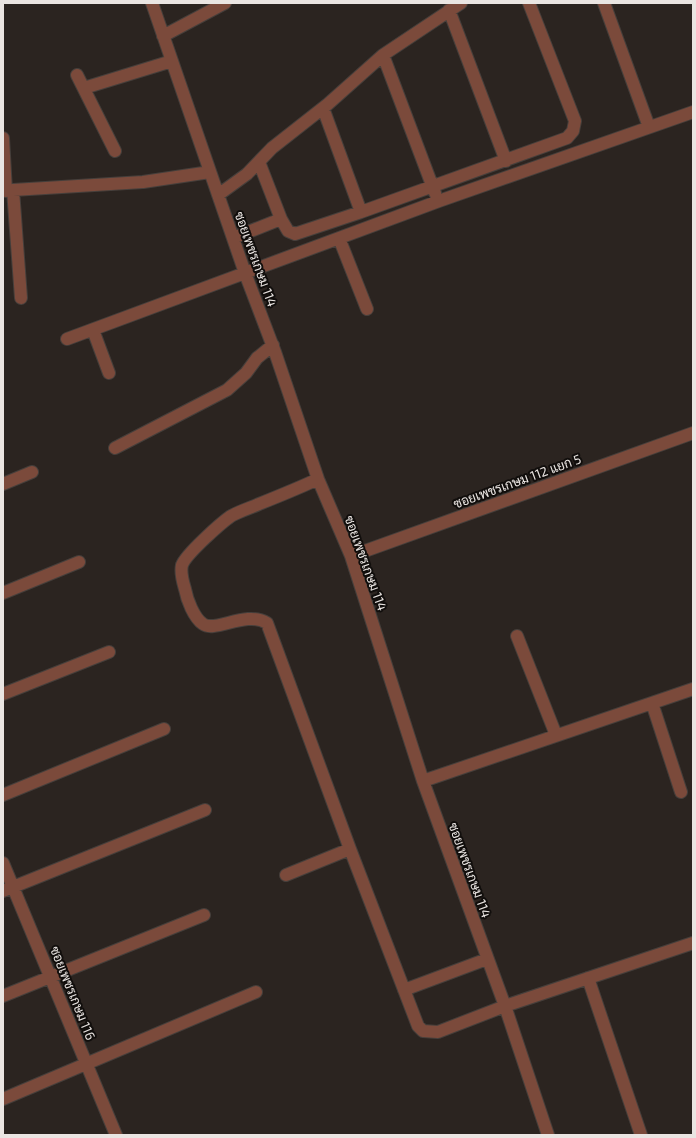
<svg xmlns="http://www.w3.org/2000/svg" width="696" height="1138" viewBox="0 0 696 1138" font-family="'Exo 2',Sarabun,sans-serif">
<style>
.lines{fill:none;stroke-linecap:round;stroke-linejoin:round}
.minor-casing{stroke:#463f3b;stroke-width:14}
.minor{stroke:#7b4a3b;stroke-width:12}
.labels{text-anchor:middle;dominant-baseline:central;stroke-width:4;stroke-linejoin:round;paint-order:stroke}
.street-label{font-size:13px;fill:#eae5e2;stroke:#110e0c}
</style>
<rect width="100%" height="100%" fill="#2b2420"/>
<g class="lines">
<g class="minor-casing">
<path id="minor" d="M152 3 245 273 275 352 318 479 351 556 423 781 505 1006 548 1135
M604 3 649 127
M449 10 506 161
M163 36 225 3
M383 55 435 193
M77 75 115 151
M84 88 172 61
M323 108 361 212
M3 138 6 191
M259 162 281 219 288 231 295 234 361 212 567 138 573 131 575 121 529 3
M218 195 247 174 272 148 328 104 383 55 461 3
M233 238 281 219
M339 238 367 309
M21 298 13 190 143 182 210 172
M93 330 109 373
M67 339 439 201 693 112
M115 448 227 390 246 373 257 358 273 345
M318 479C299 488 279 496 259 504 250 508 240 511 231 516 221 523 186 554 182 565 180 573 183 582 185 589 187 600 194 618 203 624 215 633 246 610 267 623L350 849 418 1026 423 1031 438 1032 505 1006 693 943
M3 484 32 472
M351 556 693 433
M3 593 79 562
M517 636 556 735
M3 694 109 652
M652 703 681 792
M423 781 693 689
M3 795 164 729
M3 863 116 1135
M286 875 350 849
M3 891 205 810
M588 978 641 1135
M404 990 487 959
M3 996 204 915
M3 1099 256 992"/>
</g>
<use href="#minor" class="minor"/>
</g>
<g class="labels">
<g class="street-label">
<text transform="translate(256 259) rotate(70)">ซอยเพชรเกษม 114</text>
<text transform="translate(517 481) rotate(-20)">ซอยเพชรเกษม 112 แยก 5</text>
<text transform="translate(366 563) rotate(70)">ซอยเพชรเกษม 114</text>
<text transform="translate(470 870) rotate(70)">ซอยเพชรเกษม 114</text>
<text transform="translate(73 993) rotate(68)">ซอยเพชรเกษม 116</text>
</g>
</g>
<rect width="696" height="1138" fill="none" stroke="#eae5e2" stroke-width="8"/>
</svg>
